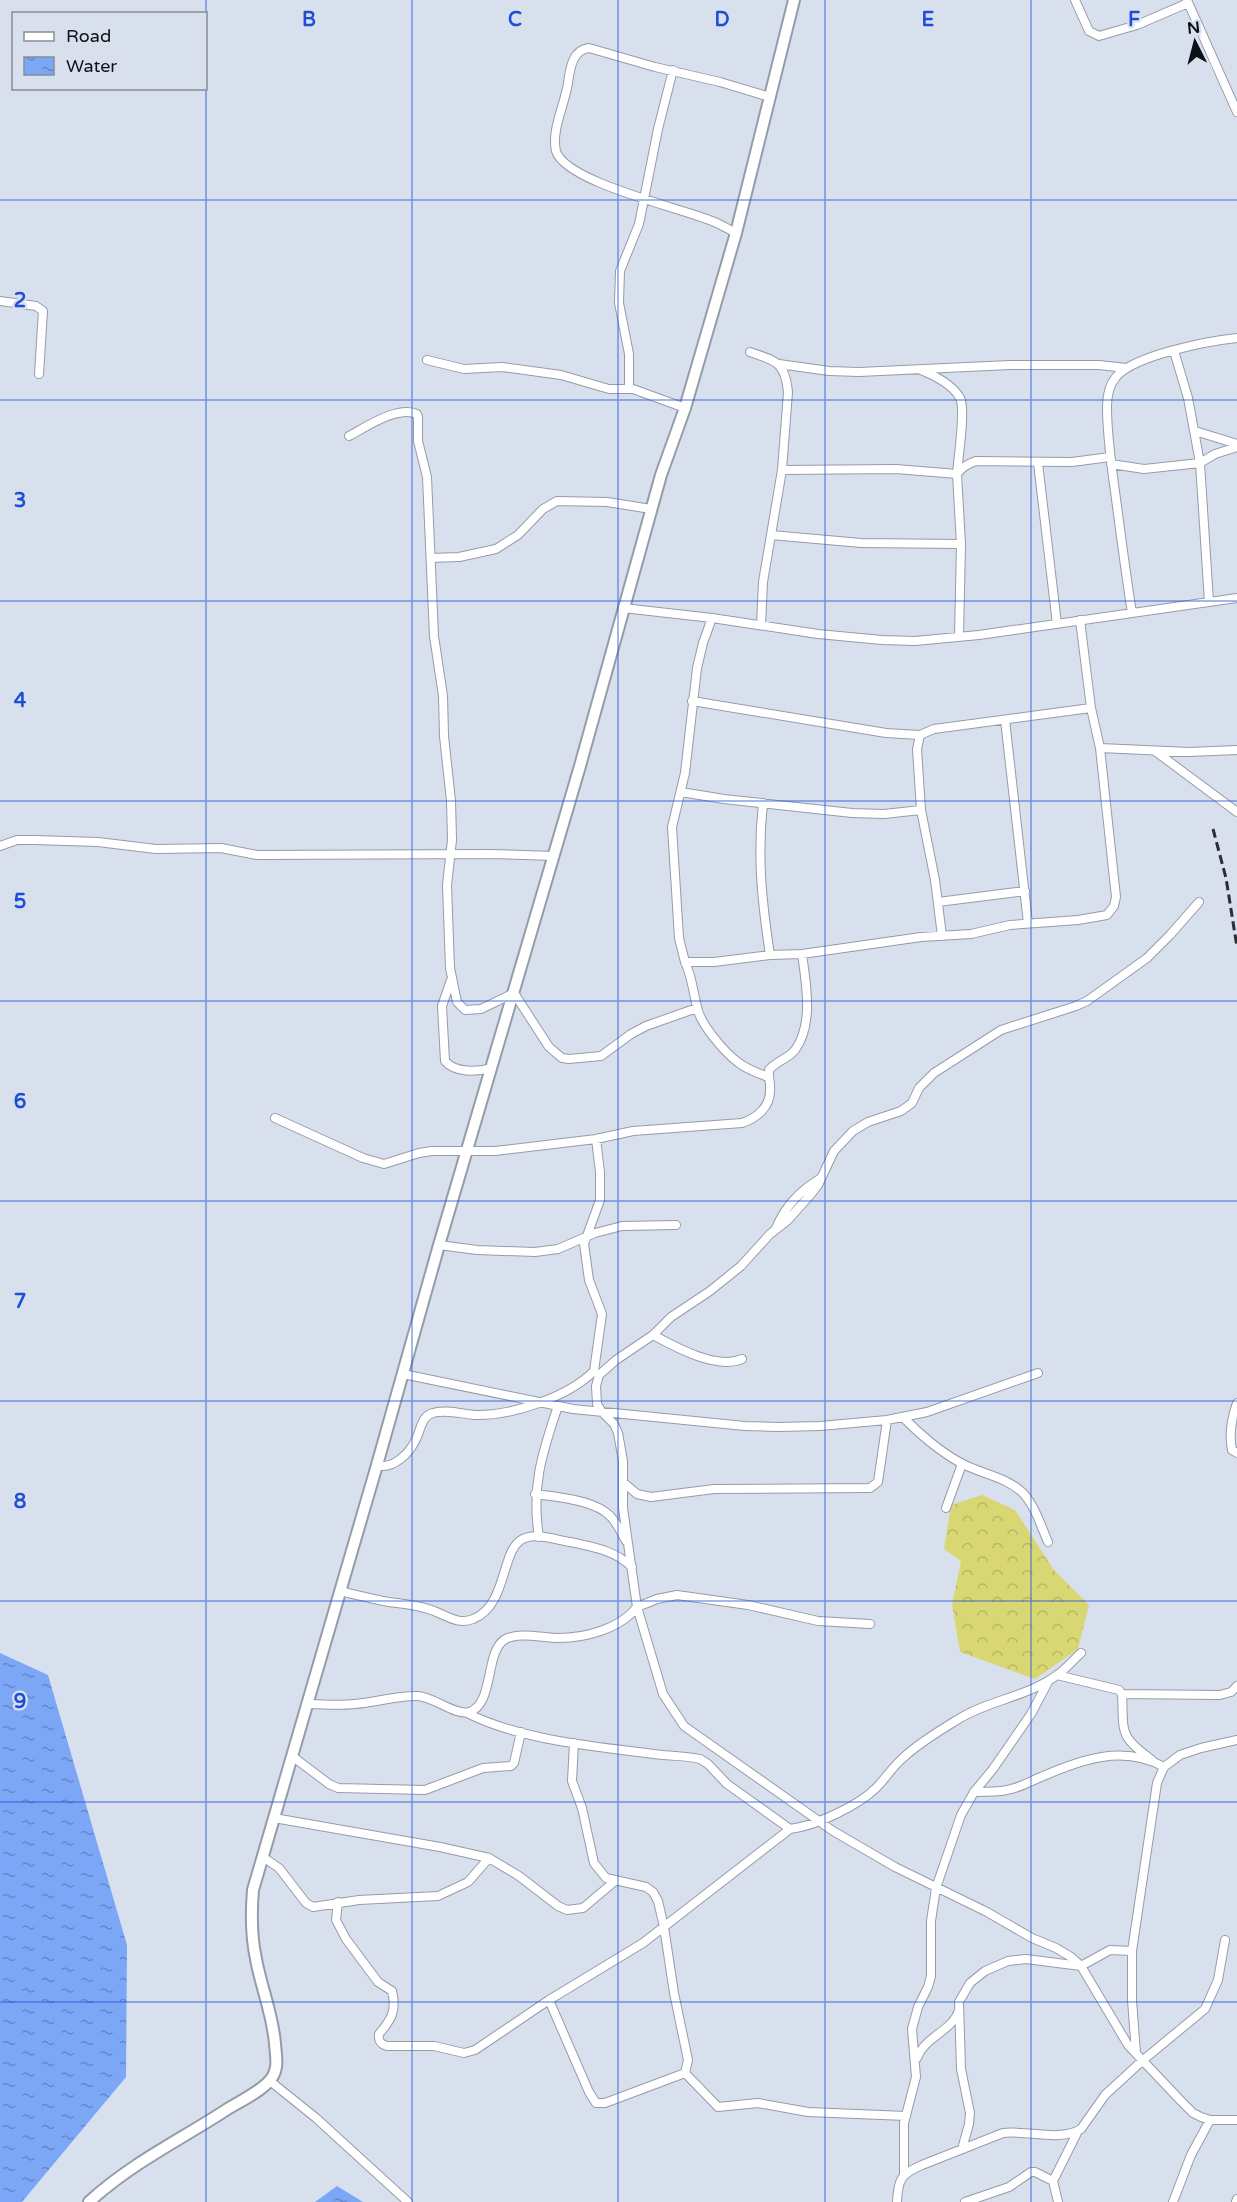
<svg xmlns="http://www.w3.org/2000/svg" width="1237" height="2202" viewBox="0 0 1237 2202" font-family="'Varela Round',sans-serif">
<style>
.forest{fill:url(#forest-crowns)}
.water{fill:url(#water-ripples)}
.lines{fill:none;stroke-linecap:round;stroke-linejoin:round}
.minor-casing{stroke:#959ca9;stroke-width:10}
.secondary-casing{stroke:#959ca9;stroke-width:14}
.minor{stroke:#fff;stroke-width:8}
.secondary{stroke:#fff;stroke-width:10}
.rail{stroke:#2a2d33;stroke-width:3;stroke-dasharray:9 4.5;stroke-linecap:butt}
.grid{fill:none;stroke:#1d4ed8;stroke-width:1.5;stroke-opacity:0.55}
.grid-label{font-size:20px;text-anchor:middle;font-weight:bold;fill:#1d4ed8;stroke:#d8e0ee;stroke-width:4.5;stroke-linejoin:round;paint-order:stroke}
</style>
<defs>
<pattern id="forest-crowns" width="20" height="18" patternUnits="userSpaceOnUse" patternTransform="scale(1.5)"><rect width="20" height="18" fill="#d8d774"/><path d="M2 6a3 3 0 1 1 6 0M12 15a3 3 0 1 1 6 0" fill="none" stroke="#b8b864"/></pattern>
<pattern id="water-ripples" width="26" height="14" patternUnits="userSpaceOnUse" patternTransform="scale(1.5)"><rect width="26" height="14" fill="#7ca7f7"/><path d="M2 4q2-2 4 0t4 0M15 11q2-2 4 0t4 0" fill="none" stroke="#6487c7"/></pattern>
</defs>
<rect width="100%" height="100%" fill="#d8e0ee"/>
<path class="forest" d="M982 1495 1015 1510 1054 1570 1089 1605 1078 1649 1035 1679 960 1652 952 1605 961 1561 944 1549 951 1505Z"/>
<path class="water" d="M0 1653 48 1675 127 1945 126 2077 22 2202H0Z
M337 2186 363 2202H315Z"/>
<g class="lines">
<g class="minor-casing">
<path id="minor" d="M1075 0 1089 31 1099 36 1137 25 1188 3
M1187 0 1237 112
M736 233C728 229 720 224 712 221 681 208 565 182 556 151 551 130 565 104 568 83 570 69 572 50 589 48L655 67 720 82 770 97
M0 301 36 306 43 311 39 374
M750 352C776 361 785 362 788 392L782 470 763 582 761 625
M427 360 464 369 502 367 561 375 609 389H633L685 408
M779 364 829 371 859 372 1010 365H1099L1126 368
M629 388V354L619 303 620 271 639 224 658 129 673 70
M1195 431 1237 444
M349 436C366 427 398 405 417 414L418 417V441L427 477 434 636 443 696 444 736 451 801 452 840 447 885 450 968 457 1002 465 1010 481 1009 514 993 549 1047 562 1058 569 1059 601 1056 631 1034 646 1026 697 1008
M1038 463 1057 624
M1111 464 1144 469 1200 463 1188 398 1174 351
M782 470 896 469 957 474C958 458 966 410 960 398 953 385 934 375 921 370
M771 535 861 543 961 544
M431 558 459 557 496 549 518 535 543 509 557 501 607 502 651 509
M1209 602 1200 463 1215 454 1237 447
M623 608 712 618 818 634 882 640 915 641 979 635 1237 598
M1132 613C1126 575 1121 537 1116 499 1112 469 1107 438 1107 407 1107 397 1109 385 1116 377 1134 355 1209 341 1237 338
M712 618 703 643 697 668 685 773 672 827 679 938 685 962H714L770 955 802 954 921 937 971 934 1010 925 1078 920 1107 915 1114 906 1116 897 1100 748 1091 708 1080 620
M959 636 961 544 957 474C962 467 967 464 976 461L1072 462 1110 457
M692 701 886 733 920 735
M1005 720 1028 923
M1100 748 1189 752 1237 750
M1155 751 1237 812
M681 792 724 799 852 813 884 814 921 810
M763 803C757 857 762 902 770 955
M0 846 17 840H34L98 842 156 849 221 848 257 855 491 854 554 856
M938 902 1025 891
M942 936 935 880 921 810 917 749 920 735 934 729 1091 708
M685 962C692 977 693 991 697 1007 700 1024 725 1053 739 1063 748 1070 758 1073 768 1077
M451 980 442 1006 445 1061C455 1073 477 1072 491 1068
M275 1118 363 1158 384 1164 419 1153 432 1151H495L596 1139 633 1131 742 1123C757 1118 770 1107 770 1091 771 1084 768 1077 769 1070 776 1061 788 1059 795 1050 814 1024 806 983 802 954
M776 1228C786 1205 800 1191 821 1178
M439 1245 477 1250 535 1252 558 1249 595 1233 622 1226 676 1225
M653 1335C675 1347 717 1370 742 1359
M403 1374 573 1409 745 1426 778 1427 820 1426 887 1420 927 1412 1038 1373
M1237 1403C1232 1417 1229 1435 1232 1450L1237 1453
M903 1417C918 1433 942 1453 961 1463 981 1474 1005 1476 1023 1493 1035 1506 1041 1526 1048 1542
M377 1465C393 1470 410 1453 416 1439 421 1430 421 1416 433 1413 445 1409 462 1414 475 1415 512 1416 568 1397 594 1371L602 1314 589 1280 584 1244 600 1200V1172L596 1139
M623 1482 637 1494 651 1497 714 1489 870 1488 878 1482 887 1420
M535 1494C557 1497 596 1500 611 1517 618 1524 621 1533 626 1541
M946 1508 962 1464
M539 1537C531 1487 542 1453 558 1406
M340 1591C357 1595 373 1599 389 1602 404 1604 420 1605 434 1611 447 1616 459 1625 473 1619 509 1605 500 1546 525 1538 537 1533 557 1540 570 1542 593 1547 614 1550 632 1567
M870 1624 818 1621 748 1605 677 1595 657 1599 637 1607 663 1694 684 1726 833 1831 895 1867 987 1912 1032 1938 1056 1948 1071 1957 1081 1966 1128 2045 1181 2101 1193 2113 1201 2117 1210 2120H1237
M1057 1675 1119 1690 1122 1694C1124 1733 1118 1735 1152 1760
M1122 1694 1220 1695 1231 1692 1237 1686
M308 1704C323 1704 339 1706 354 1704 375 1703 397 1695 418 1696 434 1697 456 1716 469 1712 494 1705 485 1653 504 1640 518 1631 542 1638 558 1638 585 1638 620 1629 637 1607L623 1508V1461L618 1433 614 1424 602 1412 597 1404 596 1386 599 1375 616 1360 653 1335 671 1317 710 1291 741 1266 770 1234 788 1220 811 1194 818 1185 834 1151 853 1131 868 1122 901 1111 912 1103 919 1088 934 1073 1001 1030 1076 1006 1087 1001 1147 958 1170 935 1199 902
M467 1713C522 1741 601 1747 663 1755 675 1756 687 1756 700 1759L708 1764 727 1784 790 1829C815 1826 858 1806 876 1788 886 1778 893 1766 904 1757 919 1743 939 1731 957 1720 988 1700 1028 1697 1057 1675 1066 1669 1073 1660 1081 1653
M292 1756 329 1784 338 1788 425 1790 483 1768 511 1766 514 1763 521 1732
M974 1792C986 1791 999 1793 1011 1789 1021 1787 1031 1781 1041 1777 1080 1760 1123 1744 1164 1767L1180 1755 1201 1748 1237 1740
M274 1818 440 1847 489 1858 519 1876 558 1906 567 1910 583 1908 615 1881
M263 1857 279 1868 306 1903 313 1907 359 1900 438 1896 468 1882 489 1858
M338 1902 336 1920 346 1939 378 1982 392 1991C397 2011 391 2020 379 2034 378 2041 380 2044 387 2046H434L464 2053 475 2050 549 2000 643 1943 790 1829
M549 2000 589 2092 596 2103H605L685 2073 688 2060 674 1993 664 1927 658 1901 653 1892 646 1887 606 1878 594 1863 582 1808 572 1781 574 1743
M1136 2053 1132 2000V1951L1157 1783 1164 1767
M917 2058C925 2036 953 2031 959 2010
M685 2073 718 2107 758 2103 808 2112 906 2116
M270 2081 316 2118 408 2202
M962 2149 969 2124 970 2113 961 2069 959 2002 970 1983 985 1971 1008 1961 1026 1959 1081 1966 1110 1950 1132 1951
M904 2175V2123L916 2077 912 2029 918 2007 928 1987 931 1976V1921L936 1888 961 1815 974 1792 993 1769 1031 1714 1048 1682
M1053 2181 1058 2202
M897 2202C898 2179 901 2174 922 2165L1003 2133C1028 2130 1059 2142 1081 2129L1105 2095 1142 2061 1205 2009 1218 1980 1225 1940
M965 2202 1009 2187 1031 2172H1035L1053 2181 1078 2131
M1173 2202 1191 2155 1210 2120
M1236 2202 1237 2199"/>
</g>
<g class="secondary-casing">
<path id="secondary" d="M89 2202C130 2164 180 2140 226 2110 240 2101 261 2092 271 2079 279 2069 276 2056 275 2044 273 2015 261 1987 256 1959 251 1936 251 1914 253 1890L377 1465 439 1245 580 766 661 475 685 408 736 233 794 0"/>
</g>
<use href="#minor" class="minor"/>
<use href="#secondary" class="secondary"/>
<path class="rail" d="M1213 829 1226 878 1237 947"/>
</g>
<path class="grid" d="M206 0V2202M412 0V2202M618 0V2202M825 0V2202M1031 0V2202M0 200H1237M0 400H1237M0 601H1237M0 801H1237M0 1001H1237M0 1201H1237M0 1401H1237M0 1601H1237M0 1802H1237M0 2002H1237"/>
<g class="grid-label">
<text x="309" y="26">B</text>
<text x="515" y="26">C</text>
<text x="722" y="26">D</text>
<text x="928" y="26">E</text>
<text x="1134" y="26">F</text>
<text x="20" y="307">2</text>
<text x="20" y="507">3</text>
<text x="20" y="707">4</text>
<text x="20" y="908">5</text>
<text x="20" y="1108">6</text>
<text x="20" y="1308">7</text>
<text x="20" y="1508">8</text>
<text x="20" y="1708">9</text>
</g>
<rect x="12" y="12" width="195" height="78" fill="#d8e0ee" stroke="#878d97" stroke-width="1.5"/>
<rect x="24" y="32" width="30" height="9" fill="#ffffff" stroke="#878d97" stroke-width="1.5"/>
<text x="66" y="42" font-size="18" fill="#0e1015">Road</text>
<rect x="24" y="57" width="30" height="18" fill="url(#water-ripples)" stroke="#878d97" stroke-width="1.5"/>
<text x="66" y="72" font-size="18" fill="#0e1015">Water</text>
<g transform="translate(1195 42) rotate(354)" stroke="#d8e0ee" stroke-width="4.5" paint-order="stroke">
<path d="M0-4.5L10 22L0 15L-10 22Z" fill="#0e1015"/>
<text y="-9" font-size="16" font-weight="bold" text-anchor="middle" fill="#0e1015">N</text>
</g>
</svg>
